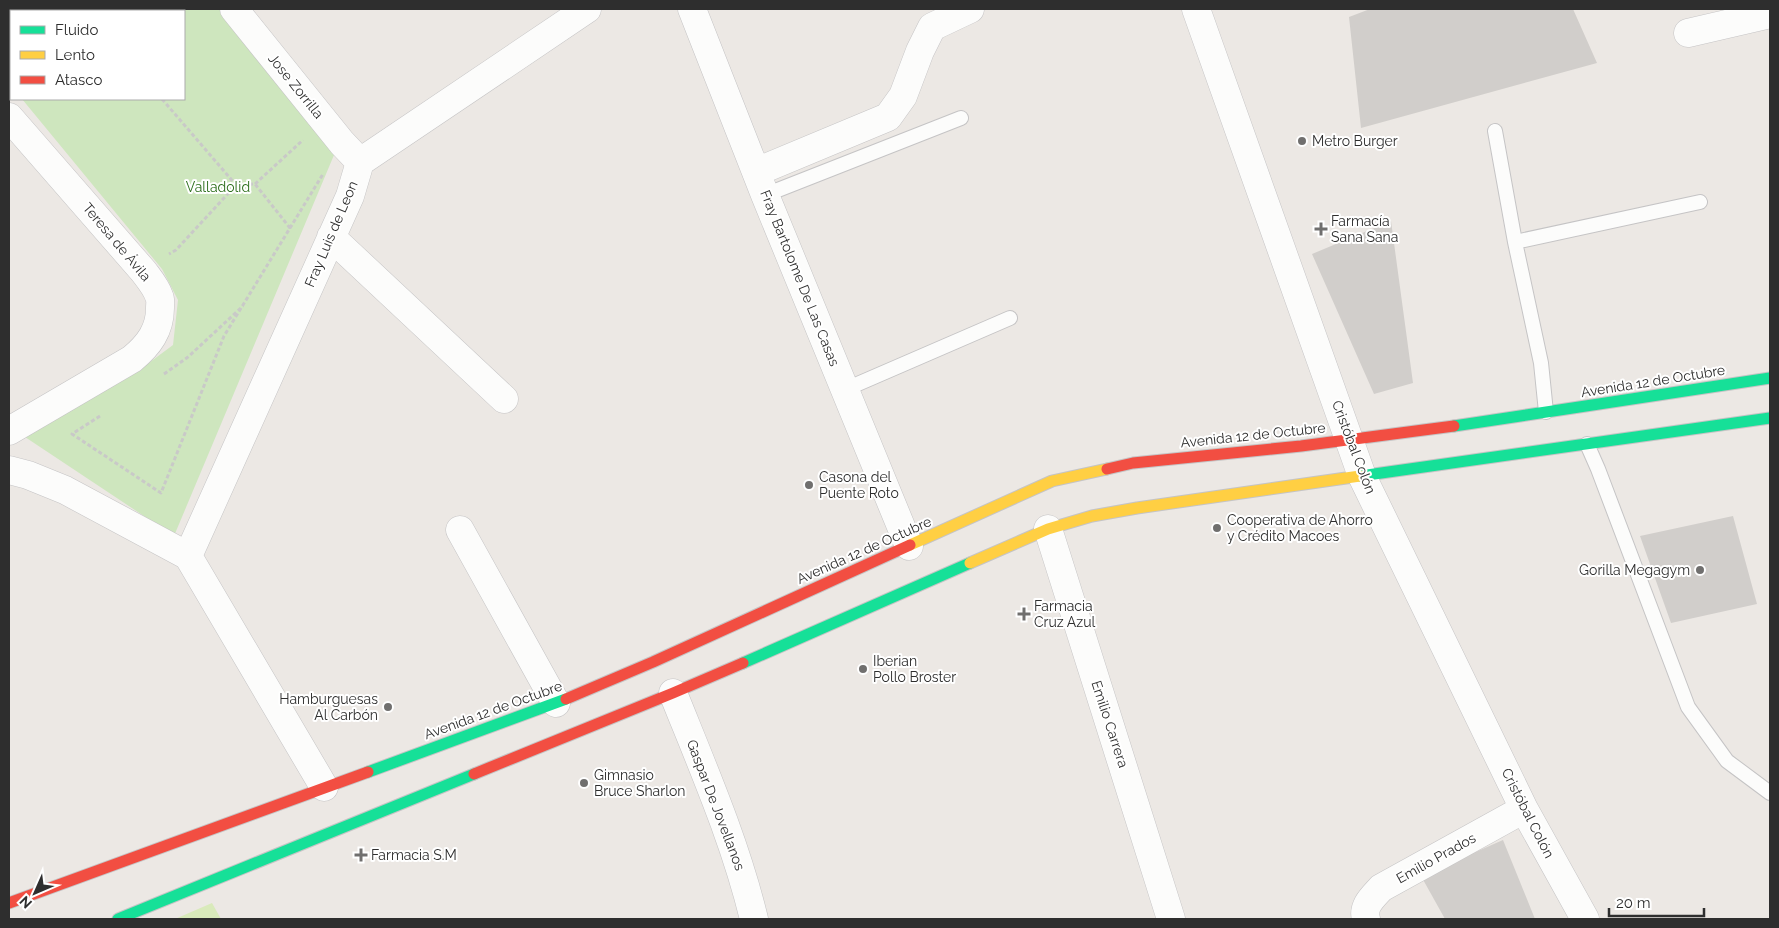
<svg xmlns="http://www.w3.org/2000/svg" width="1779" height="928" viewBox="0 0 1779 928" font-family="Raleway,sans-serif">
<style>
.green{fill:#cee6be}
.pitch{fill:#d9eabb}
.building{fill:#d1cecb}
.lines{fill:none;stroke-linecap:round;stroke-linejoin:round}
.lane-casing{stroke:#c5c4c5;stroke-width:16}
.street-casing{stroke:#c5c4c5;stroke-width:29}
.fast-casing{stroke:#c5c4c5;stroke-width:13}
.slow-casing{stroke:#c5c4c5;stroke-width:13}
.jam-casing{stroke:#c5c4c5;stroke-width:13}
.path{stroke:#c9c9c8;stroke-width:3;stroke-dasharray:4 2.5;stroke-linecap:butt}
.lane{stroke:#fcfcfb;stroke-width:14}
.street{stroke:#fcfcfb;stroke-width:28}
.fast{stroke:#16e098;stroke-width:11}
.slow{stroke:#ffcf43;stroke-width:11}
.jam{stroke:#f24e42;stroke-width:11}
.poi-dot{fill:#706f6e;stroke:#fff;stroke-width:2}
.labels{text-anchor:middle;dominant-baseline:central;stroke-width:4;stroke-linejoin:round;paint-order:stroke}
.street-label{font-size:14px;fill:#2e2e2e;stroke:#fff}
.poi-label{font-size:14px;fill:#2e2e2e;stroke:#fff;text-anchor:start}
.park-label{font-size:14px;fill:#2c6e1b;stroke:#fff}
</style>
<rect width="100%" height="100%" fill="#ece8e4"/>
<path class="green" d="M96 9H222L334 155 174 536 25 437 142 368 173 345 178 300 162 269 22 99H184V11H90Z
M11 45V86L9 83V46Z"/>
<path class="pitch" d="M212 903 221 919H175Z"/>
<path class="building" d="M1370 9H1573L1597 63 1361 128 1349 17Z
M1391 221 1413 383 1374 394 1312 254Z
M1733 516 1757 604 1671 623 1640 536Z
M1503 840 1535 919H1445L1421 876Z"/>
<g class="lines">
<g class="lane-casing">
<path id="lane" d="M1495 131 1515 242 1541 363 1546 412
M765 195 961 118
M1515 242 1700 202
M846 389 1010 318
M1587 444 1598 469 1688 707 1727 761 1770 793"/>
</g>
<g class="street-casing">
<path id="street" d="M234 9 342 143 360 162
M692 9 765 195 909 546
M1196 9 1362 476 1524 809 1585 919
M36 11 42 9
M9 22 11 21
M1688 33 1770 14
M9 117 144 272C150 280 156 287 159 296 161 300 160 304 160 308 160 330 149 345 132 359L9 431
M756 172 888 117 903 96 920 51 932 27 970 9
M331 237 504 399
M9 470 28 475 65 490 188 556
M1048 529 1171 919
M460 530 556 703
M188 556 350 196 360 162 587 9
M188 556 324 787
M673 693C703 768 735 841 754 919
M1366 919C1362 906 1373 897 1381 888L1524 809"/>
</g>
<g class="fast-casing">
<path id="fast" d="M1454 426 1770 378
M1360 476 1770 418
M743 663 970 563
M368 772 566 699
M118 919 474 774"/>
</g>
<g class="slow-casing">
<path id="slow" d="M910 545 1052 481 1107 469
M970 563 1048 529 1092 516 1137 508 1360 476"/>
</g>
<g class="jam-casing">
<path id="jam" d="M1107 469 1133 463 1301 446 1454 426
M566 699 653 662 910 545
M474 774 673 693 743 663
M9 903 368 772"/>
</g>
<path class="path" d="M108 11 115 9
M9 57H11
M162 99 236 185 176 250 169 254
M255 184 303 140
M236 185 255 184 290 228
M164 374 188 357 243 306
M100 416 72 434 161 493 224 336 323 174"/>
<use href="#lane" class="lane"/>
<use href="#street" class="street"/>
<use href="#fast" class="fast"/>
<use href="#slow" class="slow"/>
<use href="#jam" class="jam"/>
</g>
<g class="poi-dot">
<circle cx="1302" cy="141" r="5"/>
<path d="M1318.5 221.5h5v5h5v5h-5v5h-5v-5h-5v-5h5z"/>
<circle cx="809" cy="485" r="5"/>
<circle cx="1217" cy="528" r="5"/>
<circle cx="1700" cy="570" r="5"/>
<path d="M1021.5 606.5h5v5h5v5h-5v5h-5v-5h-5v-5h5z"/>
<circle cx="863" cy="669" r="5"/>
<circle cx="388" cy="707" r="5"/>
<circle cx="584" cy="783" r="5"/>
<path d="M358.5 847.5h5v5h5v5h-5v5h-5v-5h-5v-5h5z"/>
</g>
<g class="labels">
<g class="street-label">
<text transform="translate(296 86) rotate(51)">Jose Zorrilla</text>
<text transform="translate(331 234) rotate(-67)">Fray Luis de Leon</text>
<text transform="translate(117 242) rotate(50)">Teresa de Ávila</text>
<text transform="translate(800 278) rotate(68)">Fray Bartolome De Las Casas</text>
<text transform="translate(1653 381) rotate(-9)">Avenida 12 de Octubre</text>
<text transform="translate(1253 435) rotate(-6)">Avenida 12 de Octubre</text>
<text transform="translate(1354 447) rotate(69)">Cristóbal Colón</text>
<text transform="translate(864 550) rotate(-24)">Avenida 12 de Octubre</text>
<text transform="translate(493 710) rotate(-20)">Avenida 12 de Octubre</text>
<text transform="translate(1110 724) rotate(72)">Emilio Carrera</text>
<text transform="translate(716 805) rotate(69)">Gaspar De Jovellanos</text>
<text transform="translate(1528 813) rotate(63)">Cristóbal Colón</text>
<text transform="translate(1436 858) rotate(-29)">Emilio Prados</text>
</g>
<g class="poi-label">
<text x="1312" y="141">Metro Burger</text>
<text x="1331" y="221">Farmacía<tspan x="1331" dy="16">Sana Sana</tspan></text>
<text x="819" y="477">Casona del<tspan x="819" dy="16">Puente Roto</tspan></text>
<text x="1227" y="520">Cooperativa de Ahorro<tspan x="1227" dy="16">y Crédito Macoes</tspan></text>
<text x="1690" y="570" text-anchor="end">Gorilla Megagym</text>
<text x="1034" y="606">Farmacia<tspan x="1034" dy="16">Cruz Azul</tspan></text>
<text x="873" y="661">Iberian<tspan x="873" dy="16">Pollo Broster</tspan></text>
<text x="378" y="699" text-anchor="end">Hamburguesas<tspan x="378" dy="16">Al Carbón</tspan></text>
<text x="594" y="775">Gimnasio<tspan x="594" dy="16">Bruce Sharlon</tspan></text>
<text x="371" y="855">Farmacia S.M</text>
</g>
<g class="park-label">
<text x="218" y="187">Valladolid</text>
</g>
</g>
<rect width="1779" height="928" fill="none" stroke="#2e2e2e" stroke-width="20"/>
<rect x="10" y="10" width="175" height="90" fill="#ffffff" stroke="#ababab"/>
<rect x="20" y="26" width="25" height="8" fill="#16e098" stroke="#ababab"/>
<text x="55" y="35" font-size="15" fill="#2e2e2e">Fluido</text>
<rect x="20" y="51" width="25" height="8" fill="#ffcf43" stroke="#ababab"/>
<text x="55" y="60" font-size="15" fill="#2e2e2e">Lento</text>
<rect x="20" y="76" width="25" height="8" fill="#f24e42" stroke="#ababab"/>
<text x="55" y="85" font-size="15" fill="#2e2e2e">Atasco</text>
<g transform="translate(35 893) rotate(225)" stroke="#ffffff" stroke-width="4" paint-order="stroke">
<path d="M0-4L9 19L0 12L-9 19Z" fill="#2e2e2e"/>
<text y="-8" font-size="14" font-weight="bold" text-anchor="middle" fill="#2e2e2e">N</text>
</g>
<path d="M1609 908v8h95v-8" fill="none" stroke="#2e2e2e" stroke-width="2.5"/>
<text x="1616" y="908" font-size="15" fill="#2e2e2e" stroke="#ffffff" stroke-width="4" paint-order="stroke">20 m</text>
</svg>
